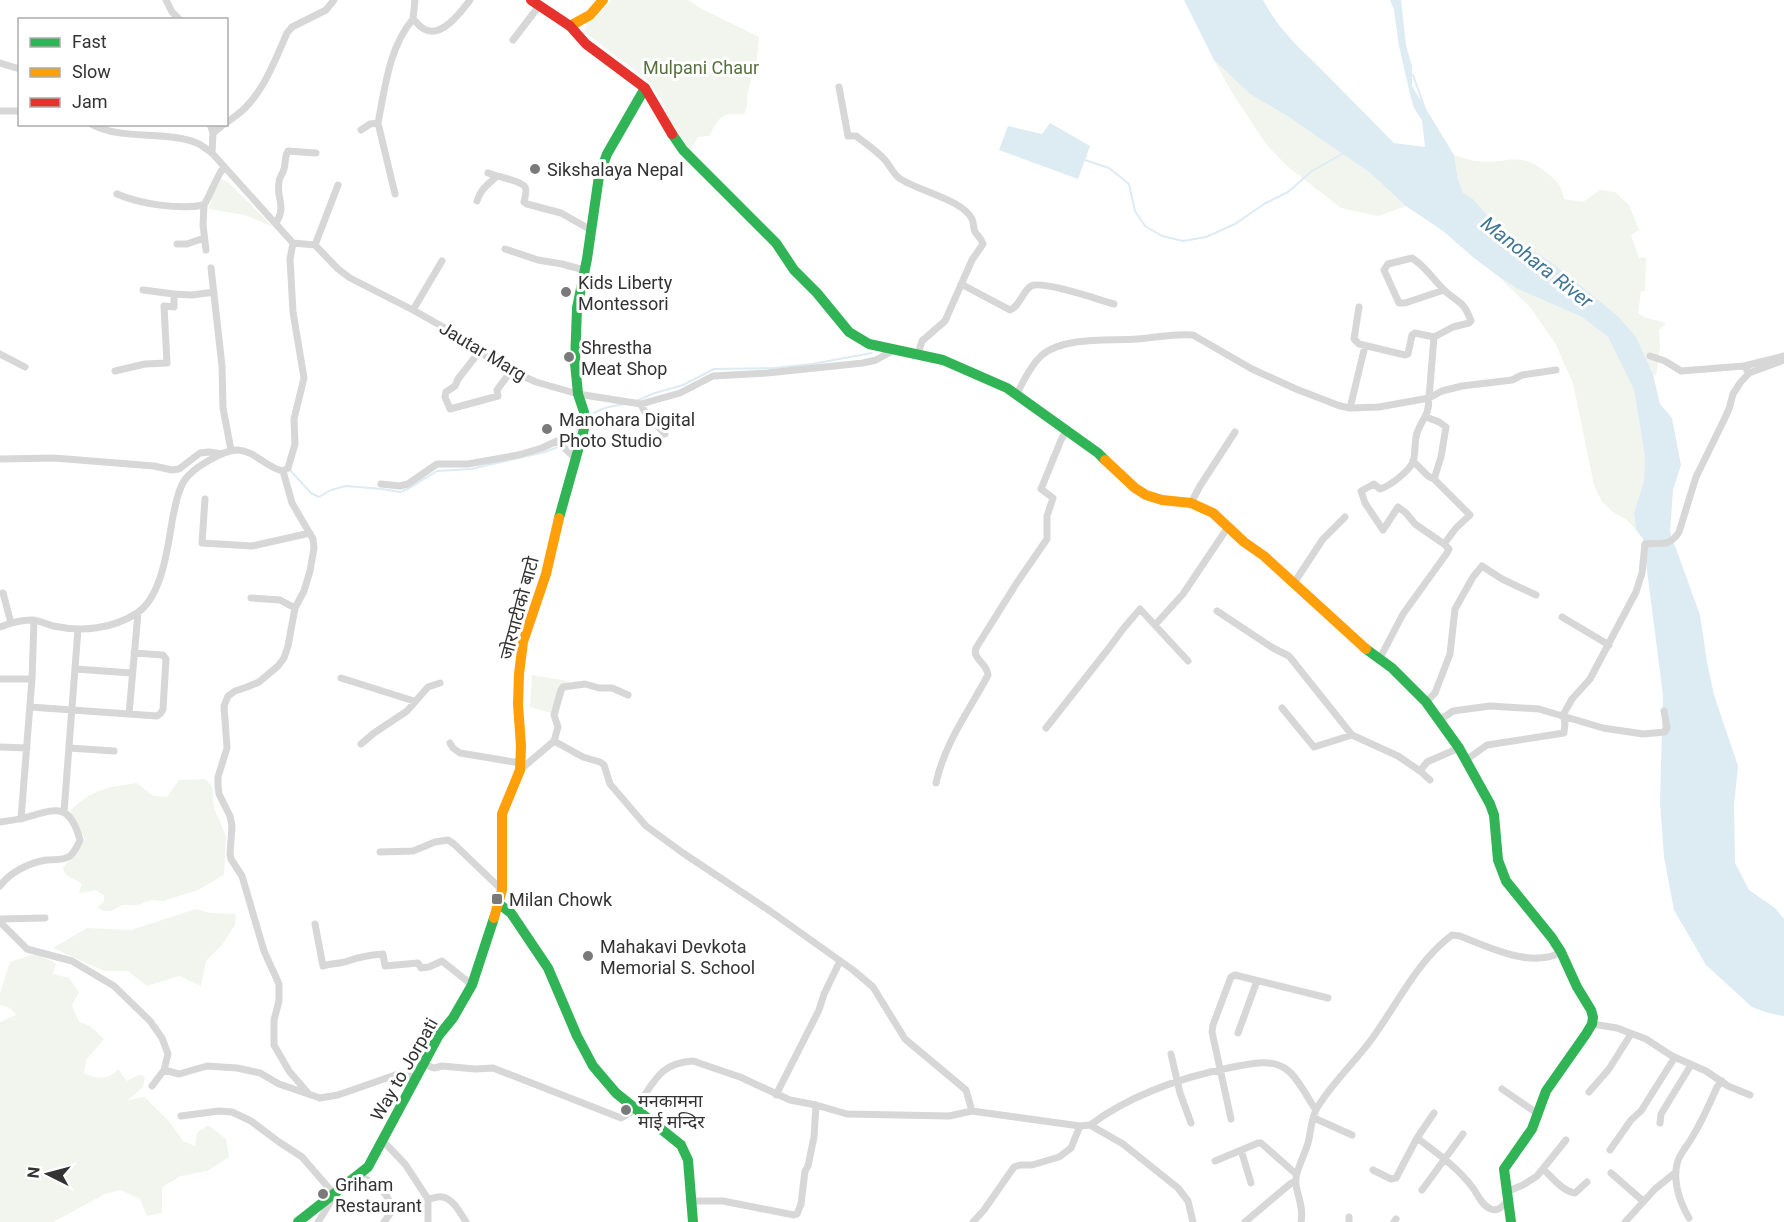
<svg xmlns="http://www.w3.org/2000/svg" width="1784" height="1222" viewBox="0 0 1784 1222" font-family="Roboto,'Noto Sans Devanagari',sans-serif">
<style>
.green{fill:#f1f5ed}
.water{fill:#ddebf3}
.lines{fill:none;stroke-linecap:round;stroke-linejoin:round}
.stream{stroke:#ddebf3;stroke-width:2}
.street{stroke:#d7d7d7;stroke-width:7}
.fast{stroke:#30b455;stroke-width:10}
.slow{stroke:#ff9f0a;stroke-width:10}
.jam{stroke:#e5322d;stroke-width:10}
.poi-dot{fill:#7a7a7a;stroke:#fff;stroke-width:2}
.labels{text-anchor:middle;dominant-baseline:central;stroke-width:6;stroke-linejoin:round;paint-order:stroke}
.park-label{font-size:18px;fill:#56703f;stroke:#fff}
.poi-label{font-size:18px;fill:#333;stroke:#fff;text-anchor:start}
.street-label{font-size:18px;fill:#333;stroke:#fff}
.water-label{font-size:20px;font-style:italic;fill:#3f7597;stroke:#fff}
</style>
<rect width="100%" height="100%" fill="#fff"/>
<path class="green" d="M611 0H688L702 9 759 37 757 59 747 95V106L745 113C739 115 735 113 729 114 718 116 714 127 709 136L698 137 689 151 677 137 661 100 649 81 584 32 586 25 601 13Z
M1214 60 1250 94 1289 117 1332 145 1369 172 1406 206 1378 216 1341 208 1287 166 1266 144 1231 91Z
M1454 155C1461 157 1469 160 1476 161 1508 165 1518 149 1547 173 1559 183 1560 183 1564 199L1583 202 1600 190 1615 192 1629 205 1639 230 1631 235 1639 258 1646 257 1645 291 1641 292 1638 313 1644 317 1666 323 1659 330 1660 347 1656 376 1653 374 1636 337 1618 316 1555 265 1516 239 1489 217 1473 199 1463 193 1458 179Z
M220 179 227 181 273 227 245 215 209 209 216 183Z
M1498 276 1518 289 1582 317 1608 337 1634 390 1645 457 1644 481 1634 513 1636 530 1627 520 1613 512 1602 502 1594 485 1573 383 1555 343 1531 308Z
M532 675 568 681 558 715 530 707Z
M205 779 212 786 214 808 226 836 224 875 198 890 163 901 152 900 138 905H122L111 911H103L97 907 104 902V895L95 890 82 893 79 892 82 884 65 874 63 868 85 839 71 814V810C93 789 108 787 137 783L153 796 167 797 179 780Z
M196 909 210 913 236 914 235 925 222 945 206 961 201 986 179 976 147 986 128 971H104L53 948 87 928 131 930Z
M35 954 56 963 53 974 69 978 79 992 72 1005 79 1022 90 1026 104 1039 86 1060 84 1073C97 1080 108 1080 118 1069L127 1081 139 1075 145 1076 143 1087 128 1100 144 1097 169 1121 183 1141 195 1146 197 1133 208 1125 226 1139 229 1157 207 1171 181 1176 162 1187V1213L147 1216 140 1199 120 1190 105 1194 53 1222H0V1022L16 1015 10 1008 0 1005V993L10 962Z"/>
<path class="water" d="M1184 0H1263C1275 23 1294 44 1313 61L1394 143 1425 147 1422 120 1414 108 1410 94 1399 46 1394 10 1390 0H1401L1406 45 1412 67V86L1454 155 1458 179 1463 193 1473 199 1489 217 1516 239 1555 265 1618 316 1636 337 1653 374 1660 404 1672 418 1681 465 1673 490 1670 532 1700 615 1707 662 1714 695 1738 766 1734 805 1735 863 1749 890 1775 908 1784 919V1016L1768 1013 1752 1007 1706 965 1674 910 1664 857 1660 802 1663 695 1643 539 1636 530 1634 513 1644 481 1645 457 1634 390 1608 337 1582 317 1518 289 1498 276 1474 258 1443 231 1406 206 1369 172 1289 117 1250 94 1214 60Z
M1050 123 1090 146 1078 179 999 150 1008 126 1042 134Z"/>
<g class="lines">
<path class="stream" d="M1413 75 1425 109
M1085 160 1109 168 1129 184 1135 211 1145 226 1162 236 1183 241 1206 237 1235 224 1264 204 1288 192 1312 171 1344 153
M636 401 655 393 683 385 714 369 774 368 812 364 872 353
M589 417C598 408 613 406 625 404
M290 470 311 493 319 497 331 490 346 486 382 489 400 492 408 489 437 471 471 469 545 452 568 443 581 425"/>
<path class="street" d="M166 0 172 12 180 20
M413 19 415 0
M513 40 539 6
M0 63 20 69
M839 87 848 136H856C865 143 877 151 885 160 890 166 893 173 899 178 917 191 962 199 972 219 974 223 973 228 975 232 979 237 981 238 983 244L972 260 945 321 922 341 918 354
M0 111H20
M226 123C233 118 240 113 245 108 265 88 276 58 287 33L292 27 326 10 334 0
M378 123 395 194
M91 124C121 141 166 130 197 143 202 145 207 150 212 153L293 243 315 245 338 269 350 278 413 310 452 332 489 358 516 373 536 382 578 394 641 404 680 393 713 376 767 373 863 363 876 360 894 350
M210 124 213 133 212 153
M361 130 370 124 378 123C385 88 389 47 413 19 416 22 420 27 424 29 441 39 461 12 470 0
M213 133 224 124
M488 173C495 176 522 181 525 187 527 190 525 198 524 202L527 204 561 213 591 230
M117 194C140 204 180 210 204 205 212 192 215 179 224 167
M477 201C481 188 488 185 497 176
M204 205 203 225 206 250
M276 223C287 205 276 200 279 182 279 177 283 174 284 169 286 163 284 158 288 151L316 153
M293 243 290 259 293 312 304 378 294 419 295 444 288 468 283 471 292 503 313 539 314 548 310 571 304 591 295 608 288 646 284 658 278 666 259 682 247 687 235 691 228 696 224 706 227 748 218 777V785L219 794 230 816 232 826 230 854 231 859 242 876 264 951 279 984V1001L274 1020V1045L289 1071 308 1093
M177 244H187L204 238
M315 245 338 185
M505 249 538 260 562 264 584 270
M211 268 222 366 223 408 231 450
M961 284 1010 310C1020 306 1022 292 1031 286 1043 280 1099 300 1114 304
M143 290 174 294
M1359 307 1354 339 1359 344 1405 355 1408 354 1412 335 1415 333 1434 337
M413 310 442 261
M479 352 458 379 455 386 446 392 445 397 450 409 498 396 497 390 511 371
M0 354 25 367
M1650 356 1665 361 1681 371 1744 366 1749 373
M1744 366 1784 356
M115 371 145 364 167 363 164 306 174 307V294L192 295 214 292
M1017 394C1023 381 1031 365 1042 355 1065 336 1110 341 1137 339 1156 338 1174 333 1193 335L1252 369 1296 389 1340 406 1350 408 1379 407 1429 398 1434 337 1453 327 1469 323 1471 321C1463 299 1457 303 1443 289 1432 278 1426 267 1412 258L1388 264 1384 270 1399 303H1405L1444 290
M641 404C645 417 657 424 665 434
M1350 408 1365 346
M0 459 54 458 154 466 172 470 179 469 200 453 209 452 222 454
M1413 461 1428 476 1434 479 1441 457 1446 427 1439 422 1426 417
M381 484 400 486 408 484 437 464H468L518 455 542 448 557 441 576 459
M205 499 202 543 252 546 310 533
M1191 503 1200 486 1235 432
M1444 544 1415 524 1406 513 1398 507 1383 530 1365 503 1361 491 1374 484 1380 489C1390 486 1408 472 1413 462 1416 453 1414 442 1417 433 1422 418 1429 417 1429 398L1442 391 1462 386 1512 380 1522 375 1556 370
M1294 583 1323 539 1345 517
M3 593 11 623
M251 598 280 600 295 608
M1217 611 1273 648 1289 656 1352 735 1398 756 1420 771 1430 780
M1562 617 1609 645
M1155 625 1183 594 1228 527
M0 627C10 623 20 620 31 620 39 620 46 624 53 626 82 632 113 629 137 613 163 596 168 544 173 516 176 504 177 492 184 481 190 472 199 466 208 461 217 456 227 450 238 450 255 451 267 468 283 471
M1380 658 1403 614 1447 553 1449 549 1444 544 1456 528 1470 515 1434 479
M75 669 132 673
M341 678 414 701
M0 679H32
M1426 702 1435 693 1450 654 1455 609 1473 577 1482 566 1502 579 1536 595
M30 707 157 716 161 713 163 709 166 659 163 655 134 653
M1282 708 1314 747 1352 735
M129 714 138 613
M1440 720 1453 711 1490 706 1539 709 1603 728 1643 734 1665 732 1667 728 1664 711
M1046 728 1109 648 1123 629 1140 609 1188 661
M554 741 583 757 600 762 604 765 610 784 646 826 683 853 770 911 853 970 873 987 905 1039 966 1090 972 1111
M450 743 453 748 460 753 520 763
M361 744 374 733 407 711 428 687 440 683
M0 747 27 748
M69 748 114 751
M1466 760 1487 745 1564 733 1565 723 1563 715 1572 699 1590 679 1636 592 1642 573 1645 544C1660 542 1669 548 1679 532L1696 477 1722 424 1729 409 1733 394 1740 383 1749 373 1784 360
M520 770 554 741 558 727 554 715 561 690 563 687 585 684 599 688H612L628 695
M1420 771 1427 762 1459 748
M936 783C945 742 969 711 988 675 987 663 972 659 976 648L1016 584 1047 539V516L1053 498 1041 489 1061 440 1066 431
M64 812 78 629
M21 819 32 679 34 620
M0 822C8 821 16 820 23 818 55 810 69 800 80 840 78 845 74 852 70 856 63 861 53 859 46 860 29 863 10 872 0 886
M380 852 413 851 435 842 448 840 454 844 502 890
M0 919 45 918
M0 922 27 949 72 961 114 986 150 1021 162 1038 168 1054 164 1070 179 1074 207 1066 237 1068 260 1073 279 1084 320 1098 338 1095 401 1073 415 1077
M315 924 323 966C332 963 340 964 348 961 361 956 370 955 383 954L385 966 418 963 421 968 429 967 442 961 472 985
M1592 1024 1617 1028 1646 1039 1672 1056 1706 1071 1728 1086 1750 1095
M1238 1033 1257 981
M1171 1054 1180 1093 1191 1123
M423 1064 434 1068 442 1066 475 1069 493 1068 621 1118C626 1115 633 1112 636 1107 654 1084 658 1063 693 1061L740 1077 790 1100 816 1105 847 1114 949 1116 972 1111 1080 1126 1090 1125 1123 1144 1178 1188 1188 1201 1193 1222
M152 1086 164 1070
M1502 1089 1538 1114
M1589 1092 1609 1069 1631 1034
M776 1095 819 1010 824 994 840 961
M181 1116 219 1111 232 1112 251 1121 279 1142 302 1157 334 1194
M1314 1118 1352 1135
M1231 1119 1212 1032 1213 1025 1231 977 1235 975 1328 998
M1660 1123 1661 1114 1691 1065
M1090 1125C1132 1094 1182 1077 1233 1067 1250 1064 1270 1058 1286 1069 1297 1076 1308 1099 1316 1110
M1417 1138C1437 1153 1458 1168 1473 1188 1478 1195 1482 1206 1491 1209 1498 1212 1502 1206 1507 1202
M382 1140 405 1164 428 1199V1222
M1241 1150 1251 1183
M1610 1150 1631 1120 1641 1111 1675 1057
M1215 1161 1258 1143H1261L1296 1174
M1543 1169C1552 1177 1562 1191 1575 1193L1587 1182
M1373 1170 1391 1179 1396 1178 1417 1138 1434 1113
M1611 1173 1643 1201
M359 1175C376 1185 389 1191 392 1211L384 1222
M1422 1190 1463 1134
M1506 1192 1523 1185 1537 1176 1566 1140
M428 1199C432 1199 438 1196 442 1197 453 1198 461 1214 466 1222
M690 1201H723L794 1215 797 1214 801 1204 805 1171 808 1166 814 1137 816 1105
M1689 1218C1679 1201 1671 1177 1679 1158 1683 1150 1690 1142 1694 1134 1703 1119 1710 1103 1717 1087L1722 1081
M318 1222 330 1203 329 1198
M973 1222 984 1210 1014 1167 1020 1165H1032L1059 1157 1071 1148 1080 1126
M1245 1222 1290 1184 1294 1182
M1301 1222C1305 1203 1292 1189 1297 1173 1300 1163 1305 1153 1308 1143 1311 1132 1311 1118 1317 1108 1332 1083 1354 1063 1371 1040 1397 1005 1416 962 1452 935L1460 936C1488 947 1532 969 1561 952
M1349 1222V1217
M1394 1222 1396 1219
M1625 1222 1655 1189 1676 1172"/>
<path class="fast" d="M672 134 683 150 776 243 794 270 817 293 849 332 869 344 943 360 1007 388 1098 453 1105 460
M559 518 584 429V412L578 394 575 363 577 308 587 259 599 176 607 154 645 88
M1366 649 1392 668 1426 702 1459 748 1490 804 1494 815 1498 860 1506 881 1552 938 1561 952 1577 987 1591 1010 1593 1017 1592 1024 1586 1034 1546 1091 1532 1129 1504 1169 1511 1222
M499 904 511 913 548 968 577 1036 593 1066 616 1093 681 1145 688 1160 693 1222
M298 1222 368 1167 439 1035 453 1018 472 985 494 918"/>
<path class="slow" d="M570 26 590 15 603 0
M1105 460 1135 488 1146 495 1162 500 1191 503 1213 513 1244 542 1264 556 1366 649
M494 918 502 890V814L520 770 521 746 518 704 519 674 523 642 546 574 559 518"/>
<path class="jam" d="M531 0 570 26 586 44 645 88 672 134"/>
</g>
<g class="poi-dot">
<circle cx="535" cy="169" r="6"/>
<circle cx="566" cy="292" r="6"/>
<circle cx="569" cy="357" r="6"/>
<circle cx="547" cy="429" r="6"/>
<rect x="491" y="893" width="12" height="12" rx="3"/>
<circle cx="588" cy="956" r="6"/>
<circle cx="626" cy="1110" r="6"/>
<circle cx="323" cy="1194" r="6"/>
</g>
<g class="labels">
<g class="park-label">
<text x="701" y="67">Mulpani Chaur</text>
</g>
<g class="poi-label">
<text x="547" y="169">Sikshalaya Nepal</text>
<text x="578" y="282">Kids Liberty<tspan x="578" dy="21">Montessori</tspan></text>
<text x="581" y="347">Shrestha<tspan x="581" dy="21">Meat Shop</tspan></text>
<text x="559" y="419">Manohara Digital<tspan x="559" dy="21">Photo Studio</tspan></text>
<text x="509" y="899">Milan Chowk</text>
<text x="600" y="946">Mahakavi Devkota<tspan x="600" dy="21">Memorial S. School</tspan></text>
<text x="638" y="1100">मनकामना<tspan x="638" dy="21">माई मन्दिर</tspan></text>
<text x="335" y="1184">Griham<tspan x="335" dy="21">Restaurant</tspan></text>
</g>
<g class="street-label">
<text transform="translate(483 351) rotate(31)">Jautar Marg</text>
<text transform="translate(519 608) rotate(-75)">जोरपाटीको बाटो</text>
<text transform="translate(404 1069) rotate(-60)">Way to Jorpati</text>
</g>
<g class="water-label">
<text transform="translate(1537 262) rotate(38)">Manohara River</text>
</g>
</g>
<rect x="18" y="18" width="210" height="108" fill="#ffffff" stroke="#adadad" stroke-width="1.5"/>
<rect x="30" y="38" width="30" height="9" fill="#30b455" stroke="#adadad" stroke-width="1.5"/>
<text x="72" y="48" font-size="18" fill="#333333">Fast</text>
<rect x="30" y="68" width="30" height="9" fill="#ff9f0a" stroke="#adadad" stroke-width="1.5"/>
<text x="72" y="78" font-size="18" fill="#333333">Slow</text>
<rect x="30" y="98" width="30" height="9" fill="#e5322d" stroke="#adadad" stroke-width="1.5"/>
<text x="72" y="108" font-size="18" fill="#333333">Jam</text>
<g transform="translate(48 1174) rotate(276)" stroke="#ffffff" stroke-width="4.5" paint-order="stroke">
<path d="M0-4.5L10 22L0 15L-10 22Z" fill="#333333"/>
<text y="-9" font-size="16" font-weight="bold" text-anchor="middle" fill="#333333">N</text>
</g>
</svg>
